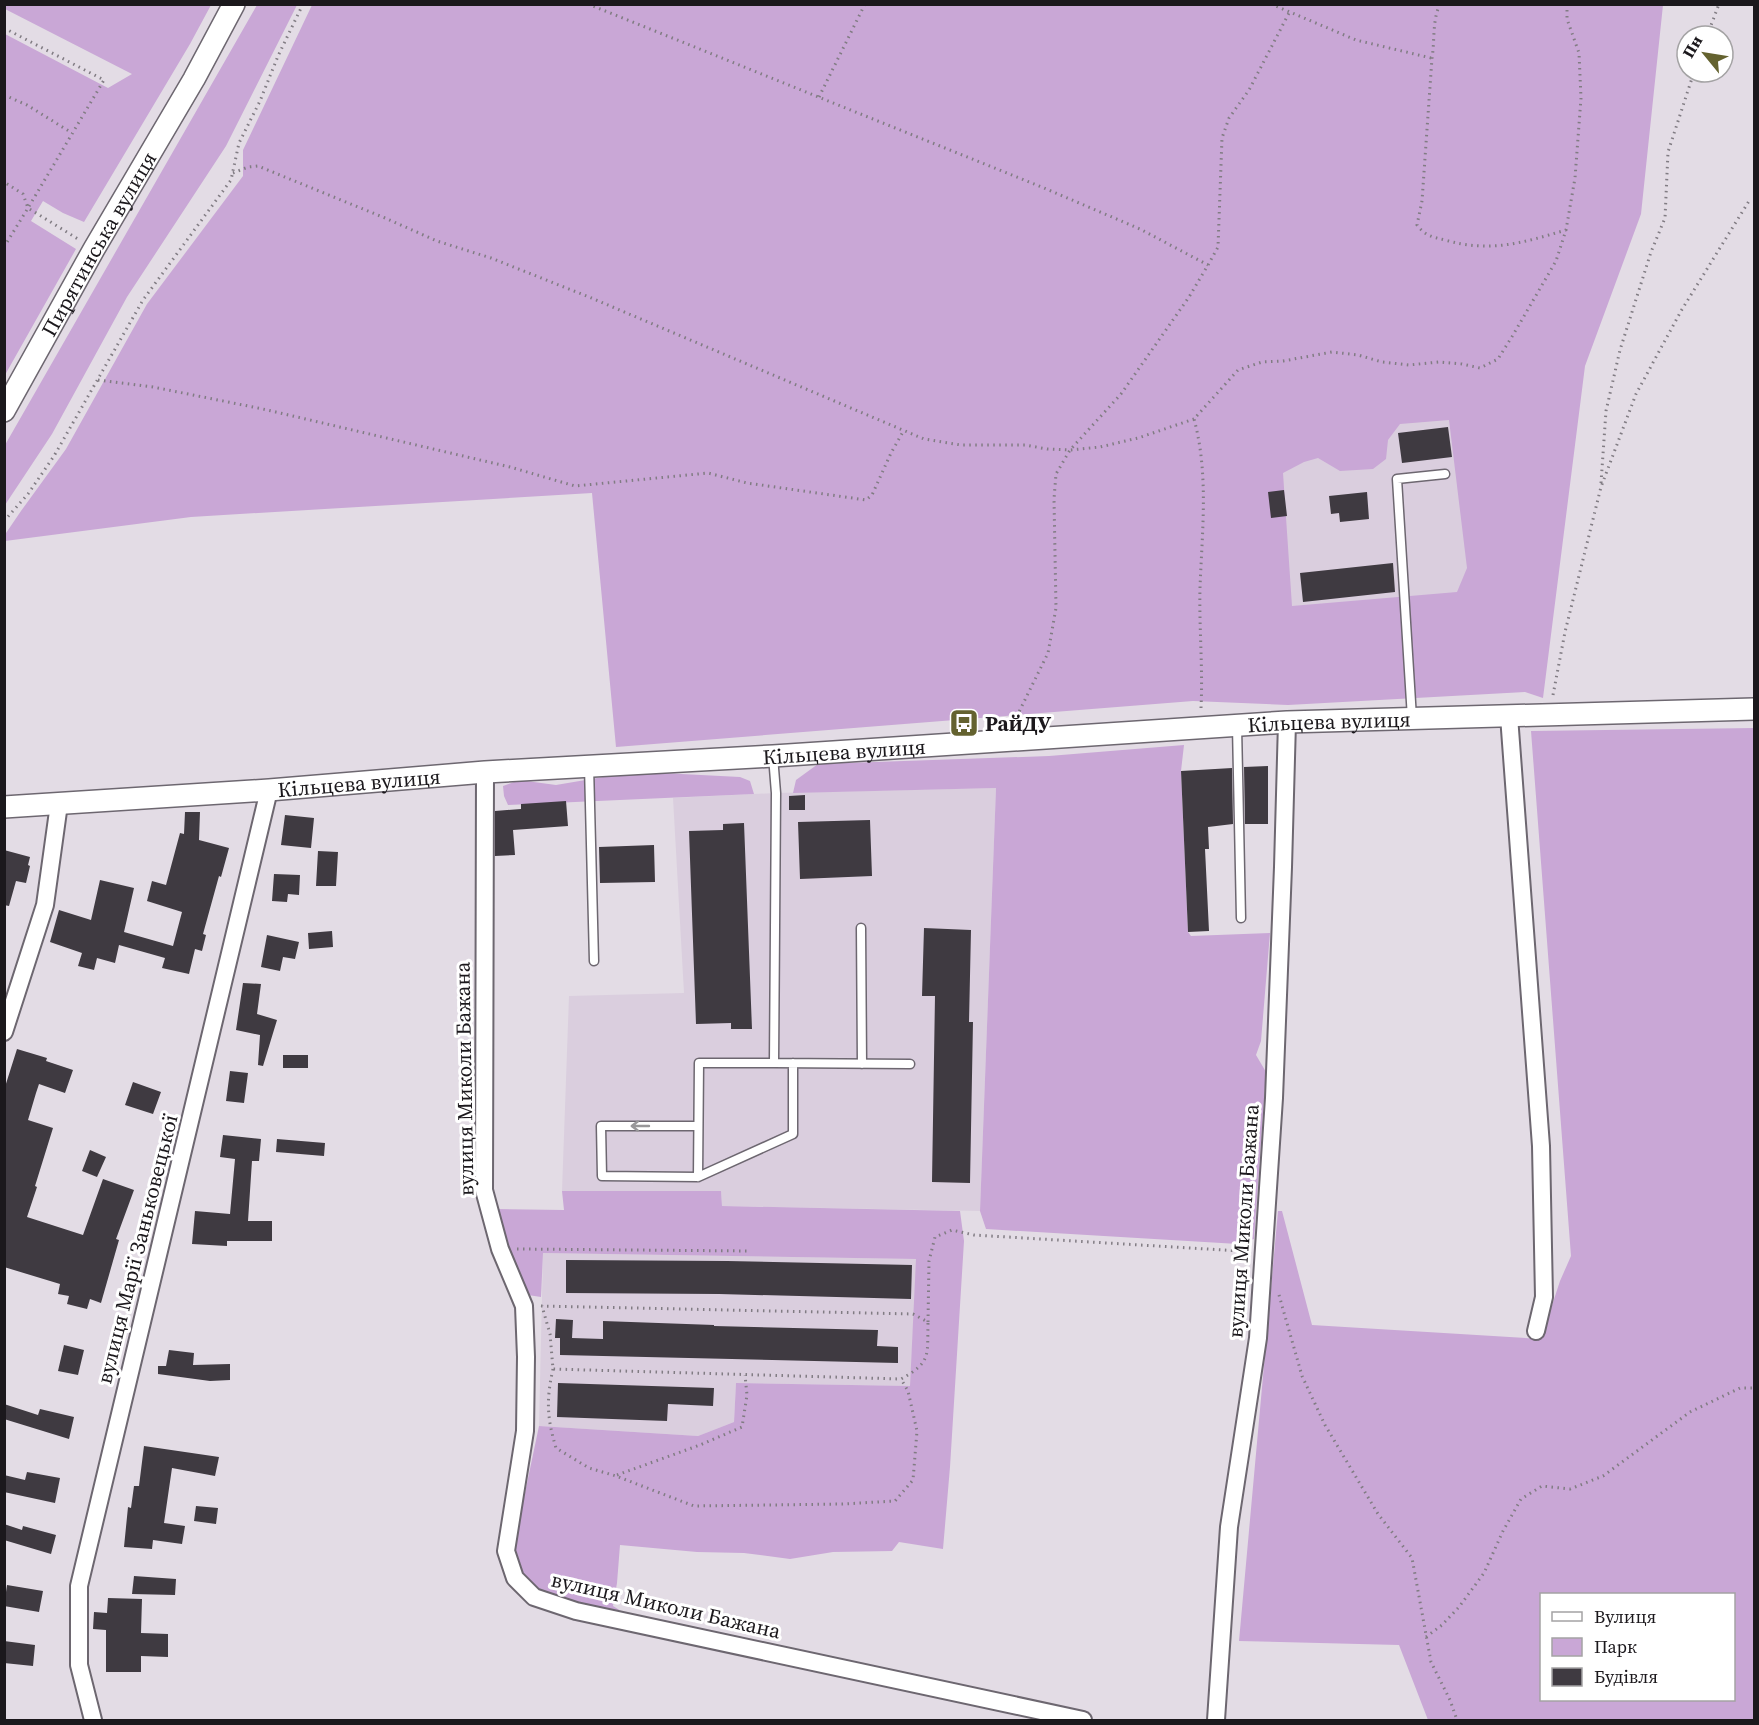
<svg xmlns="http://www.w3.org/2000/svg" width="1759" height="1725" viewBox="0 0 1759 1725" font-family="'Source Serif 4',serif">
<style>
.built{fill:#dacede}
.green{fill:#c9a7d6;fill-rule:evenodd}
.building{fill:#3f3a41}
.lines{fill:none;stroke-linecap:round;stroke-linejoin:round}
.service-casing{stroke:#6d6770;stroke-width:11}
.minor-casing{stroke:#6d6770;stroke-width:20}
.tertiary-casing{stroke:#6d6770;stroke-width:24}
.path{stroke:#817c83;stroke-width:3;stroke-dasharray:1.5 4.5;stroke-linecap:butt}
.service{stroke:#fff;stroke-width:8}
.minor{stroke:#fff;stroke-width:16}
.tertiary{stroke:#fff;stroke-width:21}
.oneway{stroke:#989799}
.labels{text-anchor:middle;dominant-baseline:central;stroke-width:6;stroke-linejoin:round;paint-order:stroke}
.street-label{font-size:21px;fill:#1b181c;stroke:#fff}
.poi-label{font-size:21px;font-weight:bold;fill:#1b181c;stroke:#fff;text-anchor:start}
</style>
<rect width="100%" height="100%" fill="#e3dce5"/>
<path class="built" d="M1468 405 1487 624 1268 641 1256 426Z
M996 788 980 1211 722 1206 721 1192 562 1191 569 996 684 993 673 798 776 793Z
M543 1253 917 1259 910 1386 736 1383 734 1422 698 1436 539 1426Z"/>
<path class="green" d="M4 5H211L190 44 84 222 63 213 43 201 31 221 76 249 5 375V34L108 88 132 74 5 9Z
M257 5H297L226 146 127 297 52 434 5 505V445Z
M312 5H1663L1641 214 1585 366 1543 698 1525 692 1288 705 1193 701 616 747 592 493 191 517 5 541 4 536 21 511 66 449 147 304 243 176V150ZM1449 420 1467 568 1457 592 1292 606 1283 473 1304 462 1318 458 1340 471 1373 469 1386 459 1388 440 1400 424Z
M1754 728V1720H1428L1399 1645 1239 1641 1278 1211H1282L1312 1325 1541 1339 1560 1281 1571 1256 1531 731ZM1542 1594H1734V1700H1542Z
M1184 745 1181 771 1188 932 1191 936 1270 933 1261 1041 1256 1055 1266 1072 1254 1239 1238 1244 986 1229 980 1211 996 788 793 793 796 780 818 764 1049 756Z
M662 773 740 777 750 781 754 794 508 805 504 796 503 786 519 780 556 785 621 774Z
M562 1191H721L722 1206 960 1211 964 1241 950 1467 943 1549 899 1542 892 1551 833 1552 790 1559 744 1553 697 1552 620 1545 617 1583 613 1606 621 1611 577 1604 536 1590 520 1572 513 1550 539 1426 698 1436 734 1422 736 1383 910 1386 916 1259 543 1253 541 1297 528 1295 510 1256 496 1209 564 1210Z"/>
<path class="building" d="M1448 427 1452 457 1402 463 1398 433Z
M1284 490 1287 516 1271 518 1268 492Z
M1367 492 1369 519 1340 522 1339 513 1331 514 1329 496Z
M1393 563 1395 592 1303 602 1300 573Z
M1268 766V824H1245L1244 767Z
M1232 768 1233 824 1208 827 1209 849H1205L1209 931 1188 932 1181 771Z
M805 795V810H789V796Z
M566 801 568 826 513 830 515 855 495 856V811L521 809V804Z
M185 812H200L199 840 229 848 221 877 219 876 203 934 206 935 202 951 195 949 189 974 162 968 165 958 119 945 115 963 97 958 94 970 78 966 82 953 50 942 59 910 91 920 100 880 134 888 124 932 173 946 182 912 147 901 152 881 166 885 180 833 184 834Z
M285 815 314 818 311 848 281 845Z
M870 820 872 876 800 879 798 822Z
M744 823 752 1029H731V1023L696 1024 689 831 723 830V824Z
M654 845 655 882 600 883 599 847Z
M4 850 30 857 28 865 30 866 26 883 16 881 9 906 4 905Z
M318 851 338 852 336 886H316Z
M274 874 300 875 299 895 288 894 287 902 272 901Z
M924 928 971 930 969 1022H973L970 1183 932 1182 935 996H922Z
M332 931 333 947 309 949 308 933Z
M267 935 299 942 295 959 283 957 280 971 261 967Z
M243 983 261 984 257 1014 277 1020 263 1066 258 1065 260 1035 236 1030Z
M17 1049 47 1058 46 1061 73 1070 65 1093 39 1084 36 1093 28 1120 53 1128 35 1186 37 1187 27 1217 83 1235 103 1179 134 1190 116 1239 119 1240 101 1303 90 1299 87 1309 67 1304 69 1296 58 1294 60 1284 4 1267V1090Z
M283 1055H308V1068H283Z
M230 1071 248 1073 244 1103 226 1101Z
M133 1082 161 1092 153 1114 125 1105Z
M223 1135 261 1139 259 1161H252L248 1221H272V1241H227V1246L192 1244 195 1211 230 1214 235 1159 220 1157Z
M277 1139 325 1143 324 1156 276 1152Z
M90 1150 106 1157 97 1177 82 1171Z
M566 1260 727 1261 912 1265 911 1299 719 1294 566 1293Z
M556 1319 573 1320 572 1338 603 1339V1321L714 1325V1326L878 1330 877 1346 898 1347V1363L560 1355V1338H555Z
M64 1345 84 1350 78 1375 58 1371Z
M169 1350 194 1353 193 1365 230 1364V1380L210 1381 158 1374V1366H166Z
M558 1383 714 1388 713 1406 668 1404 667 1421 557 1417Z
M4 1404 38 1415 40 1409 74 1417 69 1439 4 1419Z
M144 1446 219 1457 215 1476 172 1468 164 1523 185 1526 182 1544 153 1540 152 1549 124 1547 128 1507 131 1508 134 1486H139Z
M27 1472 60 1478 55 1503 4 1492V1475L25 1480Z
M196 1506 218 1508 216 1524 194 1521Z
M4 1524 22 1530 23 1526 56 1535 51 1554 4 1540Z
M134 1576 176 1579 175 1595 132 1594Z
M7 1585 43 1591 39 1612 4 1606Z
M108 1598 142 1599 141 1633 168 1634V1657L141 1656V1672H106V1630L93 1629 94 1612 107 1613Z
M4 1641 35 1645 33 1666 4 1663Z"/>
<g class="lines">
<g class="service-casing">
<path id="service" d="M1412 718 1397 479 1445 474
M1237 726 1241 918
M773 756 776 793 774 1063 910 1064
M589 766 594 961
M861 928 862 1064
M698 1126H601L602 1176 698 1177 699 1063H774
M698 1177 793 1134V1063"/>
</g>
<g class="minor-casing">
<path id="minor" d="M1509 716 1541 1146 1544 1297 1536 1331
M485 772 484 1190 500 1249 524 1306 526 1357 525 1431 506 1551 515 1578 534 1597 576 1611 1083 1720
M4 1032 45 905 59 804
M93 1720 79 1665V1586L269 790
M1216 1720 1229 1527 1258 1338 1274 1098 1283 867 1287 722"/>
</g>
<g class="tertiary-casing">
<g id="tertiary">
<path id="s1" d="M4 411 94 249 194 79 234 4"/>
<path id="s2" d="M4 807 269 790 485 772 773 756 1287 722 1754 709"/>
</g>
</g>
<path class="path" d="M588 4 1044 188 1140 229 1208 265
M1271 4 1356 40 1431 58
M1440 4C1432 21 1435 40 1432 58L1422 201 1417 225C1425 236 1433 237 1445 240 1490 253 1522 243 1566 230
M4 28 104 80 28 208 23 194 4 182
M1707 36 1719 4
M4 95 27 105 72 133
M819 97 865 4
M233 173 248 167 258 166 385 218 437 241 491 258 589 297 924 439 961 445H1025L1047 449 1070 450 1100 447 1138 438 1194 419
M4 247 28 208 78 239
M98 380 153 387 263 409 510 467 575 486 708 473 747 483 866 500 872 495 891 453 904 430
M1601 483 1606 411 1620 350 1651 252 1665 218 1668 152 1694 72
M4 521 28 494 54 456 143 300 231 180 239 143 260 101 278 56 303 4
M1553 695 1565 632 1601 487 1636 394 1681 311 1749 201
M1201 708C1203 668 1199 628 1200 588 1202 532 1209 474 1194 419L1238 370 1262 362 1283 361 1332 352 1358 355 1382 362 1409 365 1439 362 1462 364 1480 368 1498 359 1513 335 1556 261 1566 230 1575 178 1581 98 1579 53 1567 19V4
M1014 722 1048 653 1056 608 1054 499 1056 474 1070 450 1121 394 1189 297 1208 265 1218 247 1222 138 1229 118 1249 90 1289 13
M517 1249 750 1251
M1279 1295 1302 1376 1325 1425 1378 1514 1412 1558 1431 1662 1450 1700 1457 1720
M541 1306 913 1314 928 1322C927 1355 932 1362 901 1379L553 1369 550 1334 542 1306
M928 1322 929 1261 935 1237 952 1230 974 1235 1240 1251 1249 1248
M553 1369C546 1400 547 1418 556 1448L589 1468 616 1476 694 1506 843 1504 895 1501 913 1480 917 1431 908 1391 901 1379
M617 1475 700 1445 742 1427 747 1395 745 1375
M1426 1637 1442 1625 1459 1607 1484 1573 1503 1531 1521 1499 1542 1486 1570 1489 1603 1476 1690 1412 1740 1388H1754"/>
<use href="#service" class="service"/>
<use href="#minor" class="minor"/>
<use href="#tertiary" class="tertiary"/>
</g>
<defs><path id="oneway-shaft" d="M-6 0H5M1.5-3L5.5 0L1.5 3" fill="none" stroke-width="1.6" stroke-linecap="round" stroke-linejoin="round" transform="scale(1.5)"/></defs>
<use class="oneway" href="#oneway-shaft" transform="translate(640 1126) rotate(180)"/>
<defs>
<g id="bus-square" transform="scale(1.5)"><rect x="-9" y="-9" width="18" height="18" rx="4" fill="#64622f" stroke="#fff"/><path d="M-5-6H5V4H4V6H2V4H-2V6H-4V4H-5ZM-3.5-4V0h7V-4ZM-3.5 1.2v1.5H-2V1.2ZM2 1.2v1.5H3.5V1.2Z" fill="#fff"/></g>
</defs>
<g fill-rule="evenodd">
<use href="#bus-square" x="964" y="723"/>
</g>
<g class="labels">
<g class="street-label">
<text stroke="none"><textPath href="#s1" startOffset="192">Пирятинська вулиця</textPath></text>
<text stroke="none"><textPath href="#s2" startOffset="1328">Кільцева вулиця</textPath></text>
<text stroke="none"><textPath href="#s2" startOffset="842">Кільцева вулиця</textPath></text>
<text stroke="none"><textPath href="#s2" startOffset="356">Кільцева вулиця</textPath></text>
<text transform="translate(464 1079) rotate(-91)">вулиця Миколи Бажана</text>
<text transform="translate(1243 1221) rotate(-86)">вулиця Миколи Бажана</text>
<text transform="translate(137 1249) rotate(-76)">вулиця Марії Заньковецької</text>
<text transform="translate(666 1605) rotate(13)">вулиця Миколи Бажана</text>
</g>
<g class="poi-label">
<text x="985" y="723">РайДУ</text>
</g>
</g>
<rect width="1759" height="1725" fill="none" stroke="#1b181c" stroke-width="12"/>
<rect x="1540" y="1593" width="195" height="108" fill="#ffffff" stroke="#a4a3a4" stroke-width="1.5"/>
<rect x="1552" y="1612" width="30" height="9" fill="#ffffff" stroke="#a4a3a4" stroke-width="1.5"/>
<text x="1594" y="1623" font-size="18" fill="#1b181c">Вулиця</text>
<rect x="1552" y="1638" width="30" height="18" fill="#c9a7d6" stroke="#a4a3a4" stroke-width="1.5"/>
<text x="1594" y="1653" font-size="18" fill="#1b181c">Парк</text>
<rect x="1552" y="1668" width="30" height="18" fill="#3f3a41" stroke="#a4a3a4" stroke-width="1.5"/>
<text x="1594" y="1683" font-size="18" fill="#1b181c">Будівля</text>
<g transform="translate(1705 54) rotate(300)"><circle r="28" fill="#ffffff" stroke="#a4a3a4" stroke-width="1.5"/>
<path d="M0-4.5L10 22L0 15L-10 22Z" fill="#64622f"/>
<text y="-9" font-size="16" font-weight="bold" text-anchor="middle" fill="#1b181c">Пн</text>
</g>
</svg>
